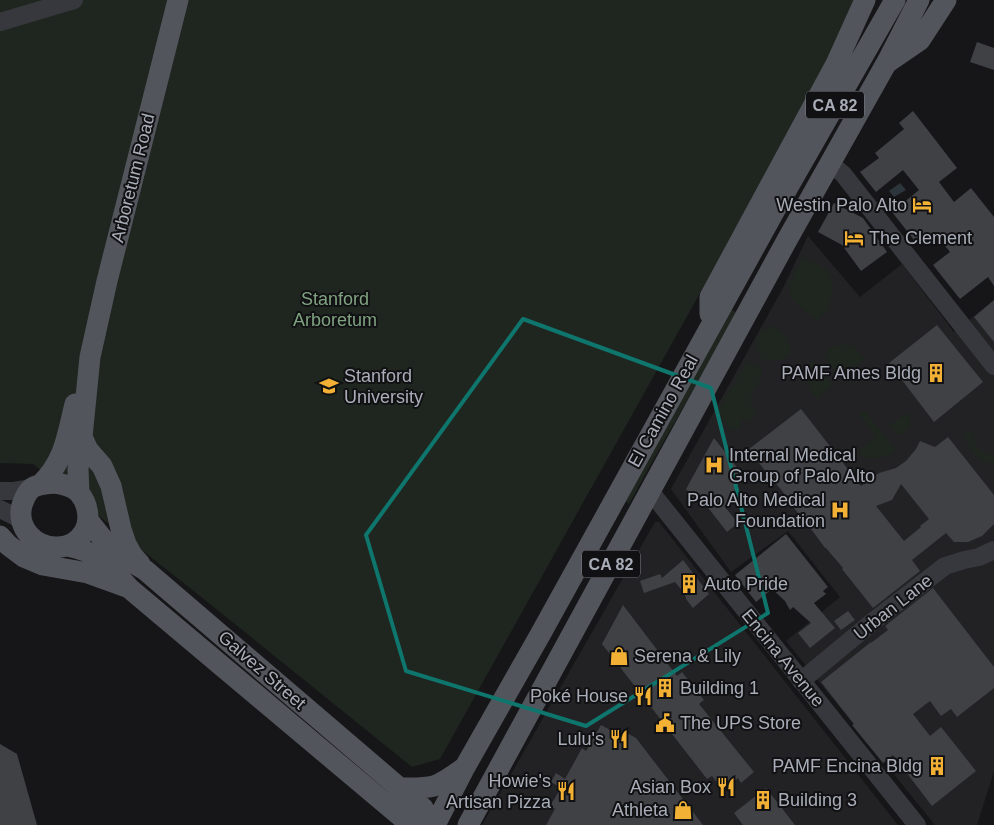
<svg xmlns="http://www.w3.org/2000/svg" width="994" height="825" viewBox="0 0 994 825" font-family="Arial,sans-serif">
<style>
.built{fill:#222225}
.green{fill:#1e261f}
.water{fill:#2c353c}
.building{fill:#404145;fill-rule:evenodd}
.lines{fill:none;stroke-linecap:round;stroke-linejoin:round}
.minor{stroke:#37383d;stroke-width:18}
.major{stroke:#53555c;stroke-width:21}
.marked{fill:none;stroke:#0f766e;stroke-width:4;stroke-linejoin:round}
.labels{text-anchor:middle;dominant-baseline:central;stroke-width:4;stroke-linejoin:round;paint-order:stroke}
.shield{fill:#111113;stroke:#7b7e86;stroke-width:1}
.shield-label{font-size:16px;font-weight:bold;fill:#a8adb8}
.street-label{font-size:18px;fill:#a8adb8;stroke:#111113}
.poi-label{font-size:18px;fill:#a8adb8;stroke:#111113;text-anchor:end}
.park-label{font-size:18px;fill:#7fa381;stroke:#111113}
</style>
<rect width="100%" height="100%" fill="#161618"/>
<path class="built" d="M808 236 860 297 902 264 954 332 994 300V771L977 825H935L786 641 840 597 788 531 731 572 671 489 783 288Z
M655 522H659L898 825H482Z"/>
<path class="green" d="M0 0H855L834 53 440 759 412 767 210 604 33 464 0 463Z
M803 257C810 261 822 264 827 271 835 281 833 298 828 309 825 313 821 317 817 321L789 297 791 293 788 285Z
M731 309 737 313 656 455 629 504 626 502 628 497Z
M774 326C786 333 790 341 791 354L781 360H762L755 343 761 330Z
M844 344 855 347 864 358 863 361 854 369 850 366 838 376C826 360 817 347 844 344Z
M813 361 817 363 833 385 819 397H816C805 386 801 373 813 361Z
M746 362 762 367C762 370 762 373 761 376 757 394 743 392 757 415L749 421 742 420 740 429 730 430 724 422 718 410Z
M864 410 897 451C888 456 875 461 865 458 863 457 860 454 858 452L859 450 876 436 859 414Z
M906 413C914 421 911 431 901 435L895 433 889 426Z
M964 432H972C974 445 981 453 994 455V464C976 461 967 449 964 432Z"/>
<path class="water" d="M900 183 906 190 894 197 889 191Z"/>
<path class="building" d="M977 42 994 48V70L970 62Z
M913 111 957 168 939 182 954 202 971 188 994 217V286L988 277 960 299 933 265 950 252 934 232 918 245 892 212 919 190 903 170 876 192 860 172 879 158 875 153 904 129 899 123Z
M834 203 863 218 887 252 861 271 842 245 818 232Z
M994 300V342L974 317Z
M937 325 983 382 934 422 889 363Z
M801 409 861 486 879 473 896 468 906 461 916 449 920 441 935 447 948 437 994 495V524L982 536 968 542H954L946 533 912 560 920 571 873 608 842 569 843 568 826 548H825L814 533 786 498 787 497 759 463V462L749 449ZM901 484 929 519 920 526 921 527 904 541 876 506 892 500Z
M714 438 743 475 725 507 738 523 727 532 702 500H694L686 489Z
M786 534 828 587 823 591 826 594 814 603 835 628 810 648 798 633 811 623 793 607 790 610 785 601 772 589 756 602 735 575Z
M683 560 709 594 693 608 686 599 685 594 675 582 644 593 640 581 660 574 662 578Z
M933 588 994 667V688L957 717 951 709 941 716 930 701 913 714 930 736 941 727 976 771 932 806 893 755 883 763 852 725 854 724 821 682 871 642V643L888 630 885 626Z
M623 605 677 676 682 672 704 700 699 704 754 772 741 783 738 778 723 790 712 776 707 779 602 644Z
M848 611 855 620 841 630 834 621Z
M601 725 623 737 625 732 636 738 703 825H546L555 809 550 806 561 788 551 782 556 773 565 779 582 748 586 751Z
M0 744 17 754 37 825H0Z
M766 788 795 825H743L734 813Z"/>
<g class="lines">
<path class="minor" d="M0 22 74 0
M830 163 843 174 994 366
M0 491H14L32 488
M650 491 917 825
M0 509 16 517 21 522
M801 681 871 623 945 566 964 560 979 557 994 550"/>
<path class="major" d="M888 62 920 40 946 0
M710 314V297L836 64 865 0
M82 437 88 450 102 466 111 486 121 529 126 544 132 555 140 564
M54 483C63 484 73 486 79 493 88 503 91 521 84 532 78 542 69 547 58 547 35 548 16 528 22 505 24 499 27 492 32 488 38 484 47 484 54 483Z
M40 485C65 461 67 436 75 404
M79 492 78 469 82 437 90 357 107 281 178 0
M88 520 103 539 118 554 145 570 423 808 430 825
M0 536 8 545 24 557 43 565 88 573 127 587
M67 546C99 552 109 565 129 588L411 825
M398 788C410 788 423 789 434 786 445 782 455 774 465 767
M435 825 465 767 540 635 775 210 895 0
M468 825 787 240 887 62 919 0"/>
</g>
<path class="marked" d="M523 319 711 388 768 613 586 726 406 671 366 535Z"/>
<defs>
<g id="hotel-bare" transform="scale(1.5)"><path d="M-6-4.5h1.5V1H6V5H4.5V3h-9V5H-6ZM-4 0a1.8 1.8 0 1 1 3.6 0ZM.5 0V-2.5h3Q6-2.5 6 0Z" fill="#f2b134" stroke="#111113" stroke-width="2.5" paint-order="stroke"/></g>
<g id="building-bare" transform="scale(1.5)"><path d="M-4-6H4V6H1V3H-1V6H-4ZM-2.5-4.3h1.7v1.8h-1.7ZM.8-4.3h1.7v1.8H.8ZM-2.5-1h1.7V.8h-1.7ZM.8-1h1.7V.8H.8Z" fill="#f2b134" stroke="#111113" stroke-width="2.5" paint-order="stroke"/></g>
<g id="university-bare" transform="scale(1.5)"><path d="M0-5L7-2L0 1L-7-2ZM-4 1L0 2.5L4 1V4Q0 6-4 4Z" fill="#f2b134" stroke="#111113" stroke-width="2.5" paint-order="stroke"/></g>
<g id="hospital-bare" transform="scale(1.5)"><path d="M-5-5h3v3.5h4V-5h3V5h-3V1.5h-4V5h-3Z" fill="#f2b134" stroke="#111113" stroke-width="2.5" paint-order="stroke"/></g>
<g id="shop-bare" transform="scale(1.5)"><path d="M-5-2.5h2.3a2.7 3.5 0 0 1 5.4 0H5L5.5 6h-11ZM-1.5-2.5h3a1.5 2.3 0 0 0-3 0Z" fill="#f2b134" stroke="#111113" stroke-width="2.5" paint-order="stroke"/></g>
<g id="restaurant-bare" transform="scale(1.5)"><path d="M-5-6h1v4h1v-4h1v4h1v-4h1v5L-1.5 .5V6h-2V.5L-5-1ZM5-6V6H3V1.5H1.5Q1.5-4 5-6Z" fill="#f2b134" stroke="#111113" stroke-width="2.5" paint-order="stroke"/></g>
<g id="civic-bare" transform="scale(1.5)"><path d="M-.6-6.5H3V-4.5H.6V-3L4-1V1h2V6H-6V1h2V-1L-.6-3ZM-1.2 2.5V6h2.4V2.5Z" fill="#f2b134" stroke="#111113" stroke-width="2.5" paint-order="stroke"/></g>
</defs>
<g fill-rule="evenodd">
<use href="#hotel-bare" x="922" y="205"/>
<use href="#hotel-bare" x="854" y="238"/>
<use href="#building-bare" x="936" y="373"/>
<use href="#university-bare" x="329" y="386"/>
<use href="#hospital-bare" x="714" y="465"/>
<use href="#hospital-bare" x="840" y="510"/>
<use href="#building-bare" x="689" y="584"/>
<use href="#shop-bare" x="619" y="656"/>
<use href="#building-bare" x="665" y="688"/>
<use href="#restaurant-bare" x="643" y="696"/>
<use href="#civic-bare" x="665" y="723"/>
<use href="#restaurant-bare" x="619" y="739"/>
<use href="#building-bare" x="937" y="766"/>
<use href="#restaurant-bare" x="726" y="787"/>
<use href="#restaurant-bare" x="566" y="791"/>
<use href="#building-bare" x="763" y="800"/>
<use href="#shop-bare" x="683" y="810"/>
</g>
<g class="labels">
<g class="shield">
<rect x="806" y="91.5" width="58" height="27" rx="4"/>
<rect x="582" y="550.5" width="58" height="27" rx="4"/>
</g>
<g class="shield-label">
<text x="835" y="105">CA 82</text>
<text x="611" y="564">CA 82</text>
</g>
<g class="street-label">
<text transform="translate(133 178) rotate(-76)">Arboretum Road</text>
<text transform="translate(663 411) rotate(-61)">El Camino Real</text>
<text transform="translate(893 607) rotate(-38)">Urban Lane</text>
<text transform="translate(783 658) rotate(51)">Encina Avenue</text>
<text transform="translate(262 670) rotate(41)">Galvez Street</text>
</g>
<g class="poi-label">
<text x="907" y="205">Westin Palo Alto</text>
<text x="869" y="238" text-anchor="start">The Clement</text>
<text x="921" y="373">PAMF Ames Bldg</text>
<text x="344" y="376" text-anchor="start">Stanford<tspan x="344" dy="21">University</tspan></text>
<text x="729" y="455" text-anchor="start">Internal Medical<tspan x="729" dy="21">Group of Palo Alto</tspan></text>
<text x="825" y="500">Palo Alto Medical<tspan x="825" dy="21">Foundation</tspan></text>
<text x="704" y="584" text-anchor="start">Auto Pride</text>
<text x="634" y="656" text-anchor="start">Serena &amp; Lily</text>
<text x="680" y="688" text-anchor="start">Building 1</text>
<text x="628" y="696">Poké House</text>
<text x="680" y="723" text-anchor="start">The UPS Store</text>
<text x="604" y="739">Lulu's</text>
<text x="922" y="766">PAMF Encina Bldg</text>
<text x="551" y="781">Howie's<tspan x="551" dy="21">Artisan Pizza</tspan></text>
<text x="711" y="787">Asian Box</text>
<text x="778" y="800" text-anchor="start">Building 3</text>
<text x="668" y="810">Athleta</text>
</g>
<g class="park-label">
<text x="335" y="299">Stanford<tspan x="335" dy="21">Arboretum</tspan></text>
</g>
</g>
</svg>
